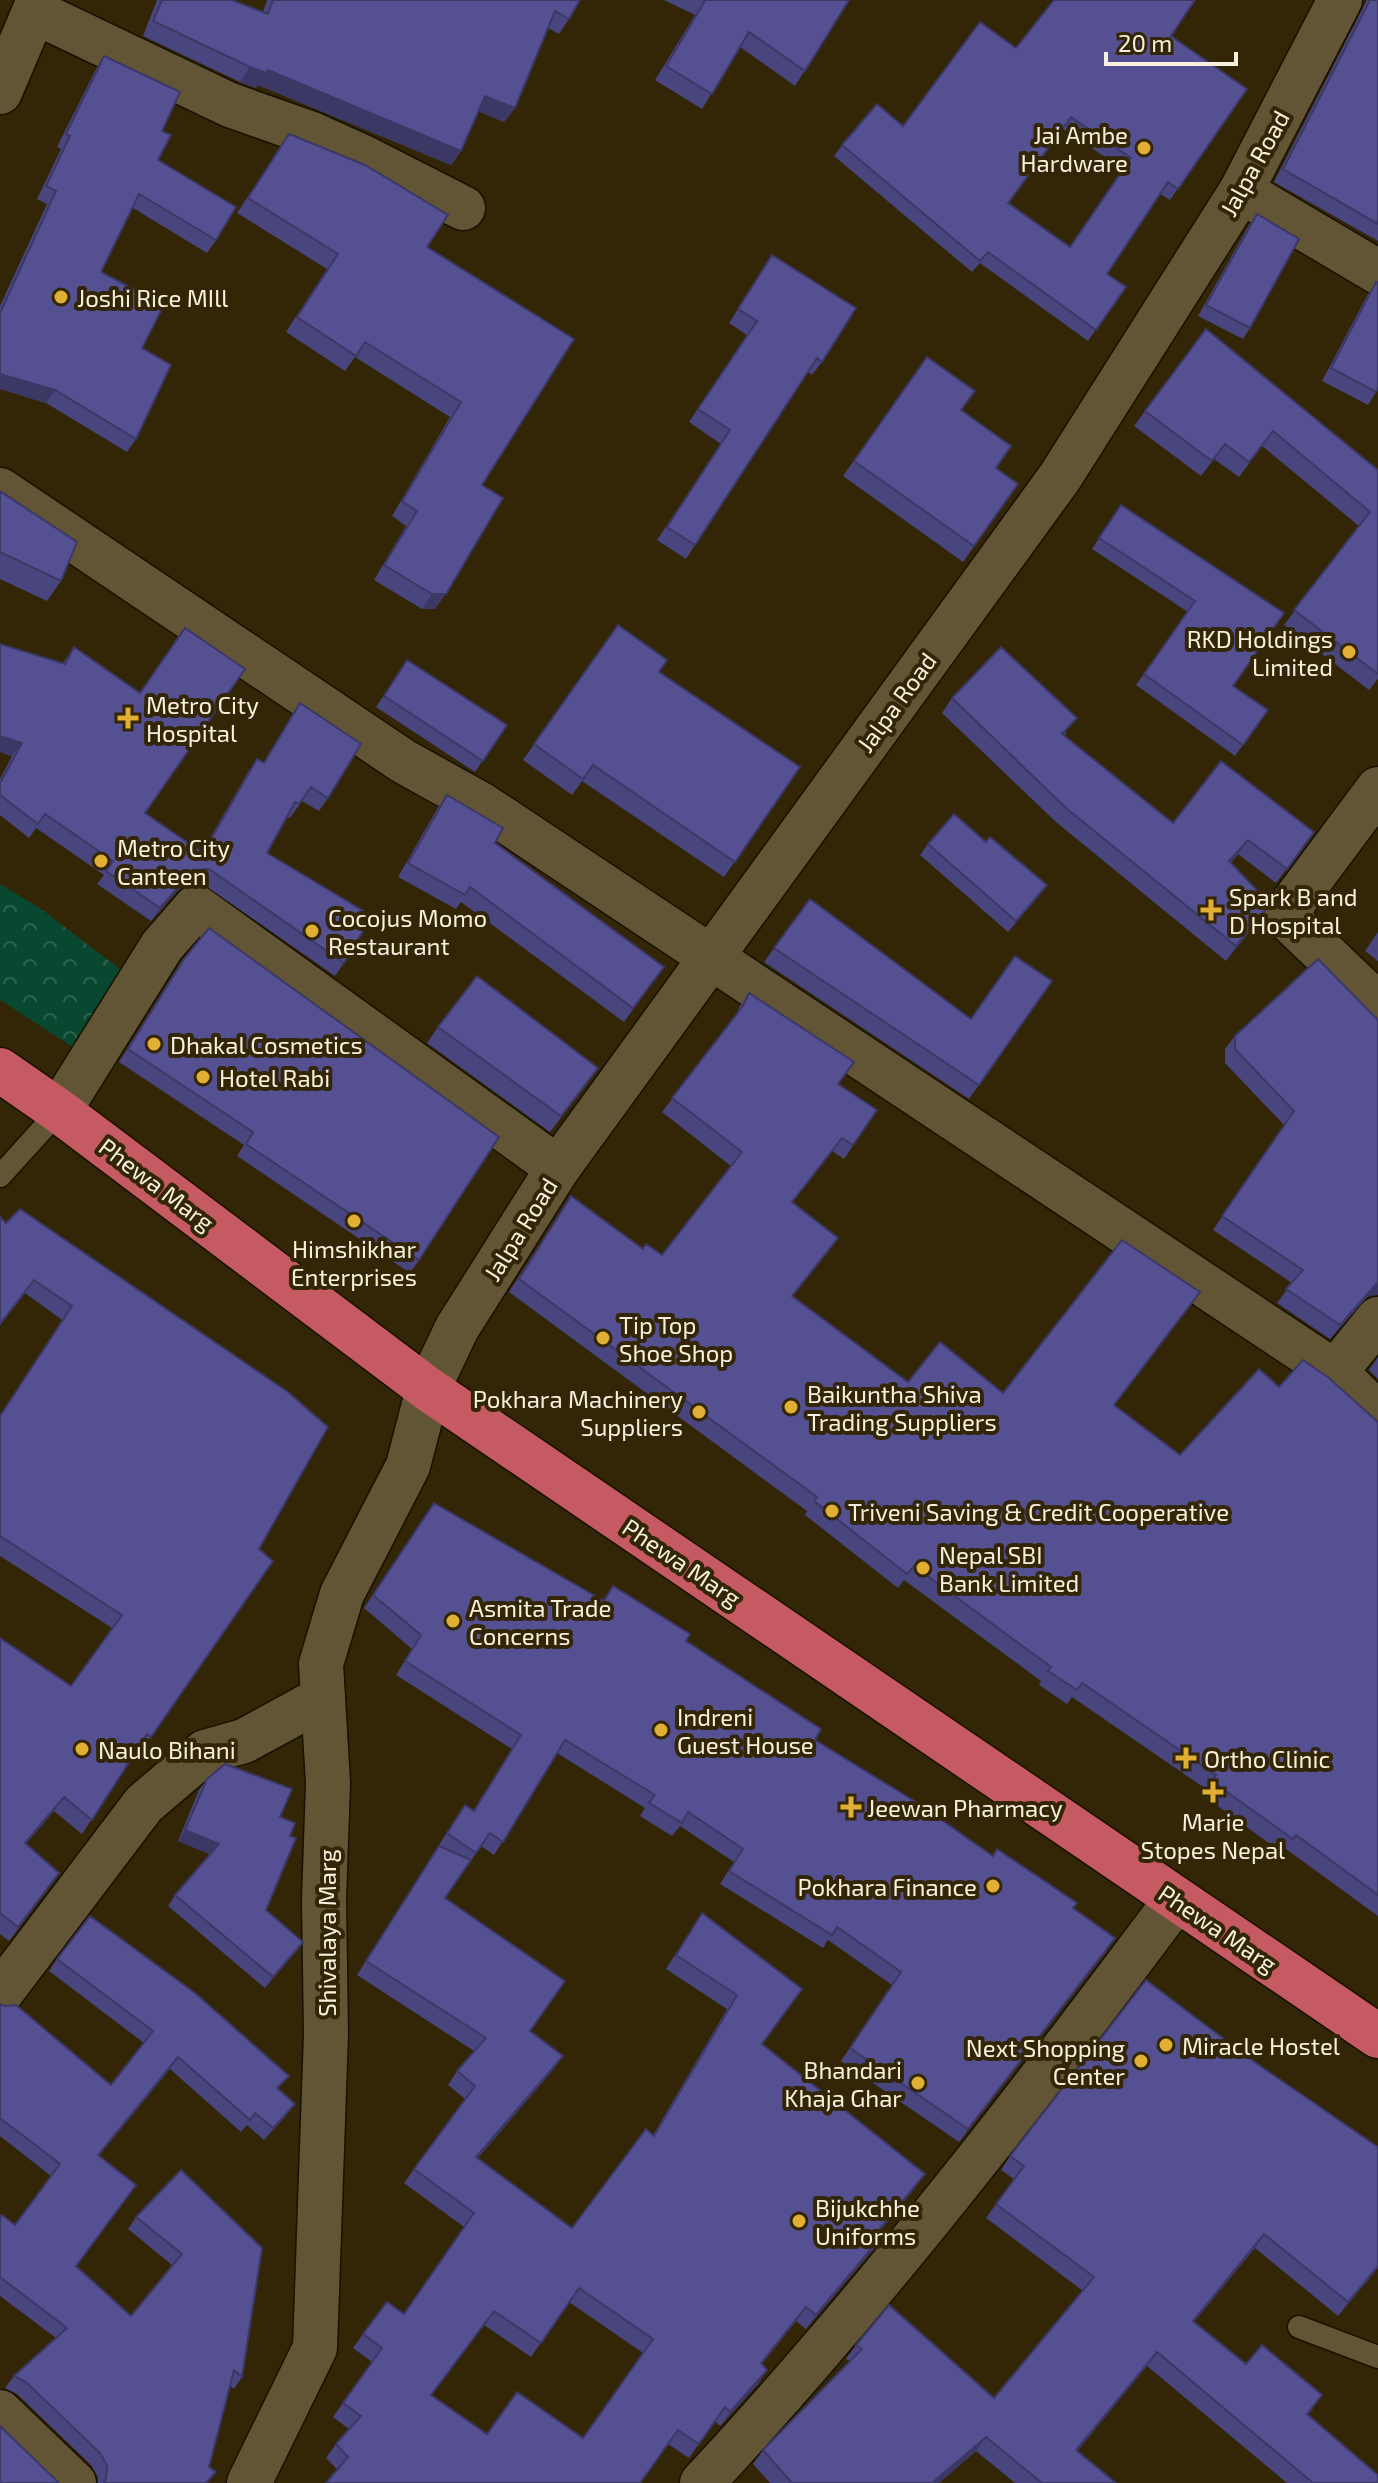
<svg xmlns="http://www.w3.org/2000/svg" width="1378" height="2483" viewBox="0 0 1378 2483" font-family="'Exo 2',sans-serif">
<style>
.park{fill:url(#park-crowns)}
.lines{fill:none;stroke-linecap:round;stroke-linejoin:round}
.lane-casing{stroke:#181000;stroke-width:25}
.street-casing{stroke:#181000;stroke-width:47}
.secondary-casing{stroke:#181000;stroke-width:47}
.highway-casing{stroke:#181000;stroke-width:47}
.lane{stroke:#615535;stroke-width:22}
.street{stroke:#615535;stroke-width:44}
.secondary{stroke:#615535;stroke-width:44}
.highway{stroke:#c55a62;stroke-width:44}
.wall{fill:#49457e;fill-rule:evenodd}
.shaded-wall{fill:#3c3866}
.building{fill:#555092;stroke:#3c3866;stroke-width:2;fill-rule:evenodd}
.poi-dot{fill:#e1af34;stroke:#322606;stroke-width:3}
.labels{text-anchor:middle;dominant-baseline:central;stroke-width:8;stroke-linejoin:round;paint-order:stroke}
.poi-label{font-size:24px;fill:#f8f0de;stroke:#322606;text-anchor:start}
.street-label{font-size:24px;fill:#f8f0de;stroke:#322606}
</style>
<defs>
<pattern id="park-crowns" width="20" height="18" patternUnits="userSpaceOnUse" patternTransform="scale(2)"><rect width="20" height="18" fill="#084831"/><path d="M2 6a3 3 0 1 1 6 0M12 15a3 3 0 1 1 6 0" fill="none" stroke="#2d634e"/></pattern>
</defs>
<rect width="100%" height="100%" fill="#322606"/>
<path class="park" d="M0 884 41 909 129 976 79 1051 0 1000Z"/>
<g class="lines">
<g class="lane-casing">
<path id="lane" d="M0 1176 59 1111
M1299 2327 1378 2357"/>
</g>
<g class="street-casing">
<path id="street" d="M35 12 230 105 312 134 365 158 463 208
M1241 191 1378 272
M0 490 403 761 482 805 1335 1372 1378 1414
M1378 789 1284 915 1378 1005
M59 1111 162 946 196 907 558 1168
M1335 1372 1378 1319
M0 1994 144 1804 205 1752 244 1741 323 1698
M0 2412 74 2483
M702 2483C873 2299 1026 2101 1176 1900"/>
</g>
<g class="secondary-casing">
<path id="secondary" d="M0 92 39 0
M249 2483 315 2348 326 2034 324 1900 328 1783 321 1664 342 1594 408 1466 428 1389 457 1328 558 1168 1060 477 1241 191 1340 0"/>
</g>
<g class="highway-casing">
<path id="highway" d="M0 1070 59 1111 428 1389 1378 2036"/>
</g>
<use href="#lane" class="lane"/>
<use href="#street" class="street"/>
<use href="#secondary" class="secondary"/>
<use href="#highway" class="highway"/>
</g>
<path class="wall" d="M157 0H232L263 12 267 0H580L569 19 559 34 548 28 515 108 504 122 478 111 461 151 451 165 258 85 256 88 240 82 143 36Z
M664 0H849L795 86 740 47 702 109 655 80 695 15Z
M1367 0H1378V241L1274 182Z
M1171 36 1247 89 1170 200 1160 194 1107 274 1126 287 1088 341 980 263 972 272 834 156 842 145 903 126 1016 48ZM1063 129 1123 169 1070 247 1009 203Z
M104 56 162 131 158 160 216 240 207 253 133 208 101 272 142 348 136 439 127 452 46 403 0 389V306L47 204 37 199 61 149 57 147 96 69Z
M289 134 427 247 482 485 435 609H422L374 580 406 526 392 516 450 417 355 357 345 371 286 332 327 269 237 213Z
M1257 214 1250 328 1243 339 1198 316 1249 225Z
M772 255 822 362 812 375 808 372 686 559 657 540 721 444 689 422 747 335 729 323Z
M1376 282 1378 389 1368 405 1322 381 1368 294Z
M1206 329 1378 470V679L1369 690 1284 625 1359 526 1262 446 1239 477 1214 459 1201 476 1134 426Z
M927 357 996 468 1018 484 963 562 843 476Z
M0 491 61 581 47 601 0 579Z
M1121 505 1284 613 1233 686 1268 710 1235 756 1136 685 1188 612 1092 549Z
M618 625 659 672 800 767 724 877 582 781 572 795 523 760Z
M0 644 63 663 74 647 145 813 202 852 248 772 257 759 263 763 300 703 328 798 319 811 302 801 290 818 287 816 267 853 344 963 335 976 200 882 188 883 178 890 151 921 97 884 104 875 36 828 29 838 0 815V779L12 756 0 752Z
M407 660 507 725 475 772 376 707Z
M952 698 1067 733 1064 735 1173 823 1314 832 1276 883 1238 854 1231 863 1270 904 1226 961 1056 822 942 713Z
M447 795 495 843 664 967 624 1022 461 902 456 909 398 877 437 809Z
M928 844 1039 896 1008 932 920 855Z
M810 899 971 1019 1052 981 969 1099 764 962Z
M1378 932V961L1365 951Z
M184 959 419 1260 410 1273 237 1156 244 1145 119 1062Z
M749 993 838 1084 877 1110 844 1159 832 1151 792 1203 828 1252 793 1296 908 1382 1003 1393 1200 1292 1114 1405 1180 1455 1279 1387 1378 1422V1916L1286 1849 1283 1853 1231 1816 1202 1794 1206 1789 1072 1697 1067 1704 1039 1685 1041 1681 904 1580 898 1588 805 1515 807 1511 509 1292 571 1196 643 1249 662 1255 731 1166 662 1112 735 1017 740 1006Z
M1378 1020 1368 1296 1330 1339 1277 1303 1292 1283 1213 1230 1284 1125 1225 1063V1049L1235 1036Z
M438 1027 587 1084 550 1132 427 1043Z
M0 1217 259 1549 273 1561 141 1751 138 1748 82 1834 54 1811 26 1844 50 1886 9 1941 0 1934V1638L71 1686 112 1628 0 1556V1415L62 1320 25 1293 0 1325Z
M1378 1357V1379L1369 1370Z
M434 1503 603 1600 613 1586 815 1740 1073 1908 1115 1938 959 2142 841 2061 892 1985 828 1940 823 1948 720 1884 734 1862 680 1826 672 1836 640 1816 645 1808 557 1753 494 1855 481 1846 445 1898 530 2031 563 2056 553 2070 478 2158 572 2228 653 2135 727 2009 666 1969 702 1913 762 2044 915 2188 881 2229 885 2232 876 2246 806 2329 796 2321 762 2364 758 2384 720 2426 715 2421 689 2458 668 2444 337 2469 326 2458 336 2444 349 2429 333 2417 372 2362 353 2348 363 2334 404 2314 464 2227 404 2183 465 2099 448 2085 457 2071 474 2051 357 1975 456 1818 465 1805 473 1811 512 1749 396 1675 412 1649 364 1608ZM569 2302 643 2353 583 2438 487 2434 432 2395 484 2325 531 2357Z
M207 1779 280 1817 290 1836 266 1910 303 1942 265 1988 168 1906 175 1895 210 1854 178 1841 199 1790Z
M57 1959 279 2090 286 2116 264 2140 247 2125 241 2132 170 2069 99 2155 76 2266 131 2316 172 2265 128 2229 136 2217 181 2170 242 2377 234 2389 230 2386 209 2467 208 2483H98V2477L91 2465 17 2394 5 2388 14 2376 56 2338 0 2296V2217L15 2225 51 2176 0 2136V2004L111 2085 144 2043 49 1971Z
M1010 2156 1378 2268 1338 2316 1255 2248 1194 2322 1246 2364 1313 2409 1308 2415 1378 2483H1287L1147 2366 1077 2451 1116 2483H1015L976 2451 939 2483H770L753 2464 763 2450 850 2361 846 2359 856 2345 994 2398 1083 2291 986 2218 1014 2179 1001 2170Z"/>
<path class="shaded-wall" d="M250 67 268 70 461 151 451 165 258 85 256 88 240 82Z
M485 96 515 108 504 122 475 110Z
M0 374 55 390 46 403 0 389Z
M432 594H446L435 609H422Z
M0 736 22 743 12 756 0 752Z
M1248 840 1238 854 1219 876 1229 861Z
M209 869 200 882 188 883 178 890 151 921 160 908 187 877 197 870Z
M1047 885 1039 896 1008 932 1016 921Z
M1270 904 1260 919 1226 961 1236 946Z
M838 1238 828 1252 782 1309 792 1296Z
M1378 1282V1295L1368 1296 1330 1339 1340 1325Z
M64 1797 54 1811 15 1856 25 1843Z
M185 1830 219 1844 211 1855 178 1841Z
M1115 1938 1106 1952 959 2142 968 2129Z
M303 1942 295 1953 265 1988 273 1977Z
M563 2056 553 2070 467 2171 476 2157Z
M178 2057 170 2069 90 2167 98 2155Z
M295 2104 286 2116 264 2140 273 2128Z
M925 2174 915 2188 871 2242 880 2228Z
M885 2232 868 2255 806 2329 816 2315Z
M1264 2234 1255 2248 1183 2335 1193 2321Z
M1378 2266V2268L1338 2316 1348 2302Z
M806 2307 796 2321 751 2377 761 2363Z
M1157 2352 1147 2366 1067 2464 1076 2450Z
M767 2370 758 2384 720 2426 730 2412Z
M986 2437 976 2451 939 2483H932Z"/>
<path class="building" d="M162 0H232L268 14 273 0H580L569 19 555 11 515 108 485 96 461 151 268 70 266 73 250 67 153 21Z
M703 0H849L805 71 749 32 712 94 666 66 705 1Z
M1054 0H1195L1171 36 1247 89 1178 189 1168 182 1107 274 1126 287 1096 330 988 252 980 261 842 145 877 104 903 126 980 22 1016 48ZM1071 117 1131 158 1070 247 1008 203Z
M1370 0H1378V224L1283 169Z
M104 56 180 92 162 131 171 135 158 160 236 207 216 240 139 194 101 272 164 305 142 348 171 365 136 439 55 390 0 374V313L56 191 46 186 70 136 66 134Z
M289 134 365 165 448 215 427 247 574 339 482 485 503 498 446 594H432L384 565 417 511 402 501 461 402 365 342 356 356 297 317 338 254 248 198Z
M1257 214 1299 239 1250 328 1206 305Z
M772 255 856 308 822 362 817 358 695 545 667 527 730 430 698 409 757 321 738 309Z
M1376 282H1378V389L1376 392 1331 368Z
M1206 329 1378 470V674L1294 610 1370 512 1273 431 1249 462 1225 444 1212 461 1145 411Z
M927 357 975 391 961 410 1011 446 996 468 1018 484 974 546 854 461Z
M0 491 77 542 61 581 0 552Z
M1121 505 1284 613 1233 686 1268 710 1243 745 1144 674 1195 601 1099 538Z
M618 625 667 660 659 672 800 767 735 862 593 765 583 779 534 744Z
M185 628 245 669 145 813 203 853 257 759 264 763 300 703 361 744 328 798 311 787 299 804 295 802 267 853 372 916 344 963 209 869 197 870 187 877 160 908 106 871 113 861 45 814 38 824 0 795V783L22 743 0 736V644L65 664 74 647 140 693Z
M1001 647 1077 718 1062 734 1173 823 1221 761 1314 832 1287 869 1248 840 1229 861 1270 904 1236 946 1066 808 952 698Z
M407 660 507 725 483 761 384 696Z
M447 795 503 828 495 843 664 967 633 1008 470 887 465 895 408 863Z
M954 814 986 842 990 837 1047 885 1016 921 928 844Z
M810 899 971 1019 1015 956 1052 981 979 1085 774 948Z
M209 928 499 1137 419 1260 246 1144 253 1132 128 1049 184 959Z
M1318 959 1378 1020V1282L1340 1325 1286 1289 1303 1270 1222 1216 1294 1111 1235 1049V1036Z
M477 976 598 1068 561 1116 438 1027Z
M749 993 854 1062 838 1084 877 1110 853 1145 842 1138 792 1202 838 1238 792 1296 908 1382 940 1342 1003 1393 1122 1240 1200 1292 1114 1405 1180 1455 1259 1369 1279 1387 1303 1360 1329 1378 1378 1422V1895L1296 1835 1293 1839 1241 1802 1212 1781 1216 1775 1082 1683 1077 1690 1048 1671 1051 1667 914 1566 907 1574 814 1501 817 1497 519 1279 571 1196 643 1249 646 1244 662 1255 742 1152 672 1098 743 1006Z
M20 1209 288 1392 328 1427 259 1549 273 1561 151 1737 147 1734 92 1820 64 1797 25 1843 59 1873 18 1927 0 1913V1638L71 1686 122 1615 0 1536V1416L72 1306 34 1280 0 1324V1217L6 1223Z
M434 1503 604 1601 613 1586 690 1634 686 1641 821 1729 815 1740 916 1802 993 1856 997 1849 1077 1903 1073 1908 1115 1938 968 2129 850 2048 901 1972 837 1927 832 1935 729 1871 743 1849 688 1812 682 1823 649 1803 655 1795 565 1740 503 1842 490 1833 476 1853 447 1833 465 1805 474 1811 521 1735 405 1661 421 1635 373 1595Z
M225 1764 292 1789 280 1817 295 1823 290 1836 296 1838 266 1910 303 1942 273 1977 175 1895 219 1844 185 1830 207 1779Z
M439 1846 471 1860 445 1898 565 1981 530 2031 563 2056 476 2157 572 2228 646 2129 654 2136 737 1995 676 1955 702 1913 802 1989 762 2044 925 2174 880 2228 885 2232 816 2315 806 2307 761 2363 767 2370 730 2412 725 2407 699 2444 678 2430 640 2483H326L348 2457 336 2444 361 2416 343 2403 382 2348 363 2334 387 2302 404 2314 474 2213 414 2169 475 2086 457 2071 486 2038 366 1961ZM579 2288 653 2339 583 2438 517 2392 487 2434 431 2395 494 2311 541 2343Z
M90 1916 195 1993 289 2076 277 2088 295 2104 273 2128 255 2113 250 2120 178 2057 98 2155 136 2185 76 2266 131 2316 182 2254 136 2217 181 2170 262 2248 242 2377 234 2370 209 2467 216 2472 206 2483H104L106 2478 107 2465 100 2453 26 2382 14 2376 67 2328 0 2277V2217L2 2215 15 2225 60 2164 0 2118V2004L5 2006 16 2005 111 2085 153 2031 57 1959Z
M1146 1980 1256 2063 1378 2147V2266L1348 2302 1264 2234 1193 2321 1246 2364 1262 2345 1322 2395 1307 2414 1378 2475V2483H1313L1157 2352 1076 2450 1116 2483H1042L986 2437 932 2483H792L763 2450 862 2349 856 2345 889 2305 994 2398 1094 2277 996 2204 1024 2166 1010 2156Z
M0 2426 59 2483H0Z"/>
<g class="poi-dot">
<circle cx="1144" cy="148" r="8"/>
<circle cx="61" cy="297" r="8"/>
<circle cx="1349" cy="652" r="8"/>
<path d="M124 706h8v8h8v8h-8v8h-8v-8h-8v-8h8z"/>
<circle cx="101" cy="861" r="8"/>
<path d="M1207 898h8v8h8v8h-8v8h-8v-8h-8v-8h8z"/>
<circle cx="312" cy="931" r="8"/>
<circle cx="154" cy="1044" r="8"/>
<circle cx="203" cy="1077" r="8"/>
<circle cx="354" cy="1221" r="8"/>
<circle cx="603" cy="1338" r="8"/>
<circle cx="791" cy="1407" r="8"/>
<circle cx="699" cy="1412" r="8"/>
<circle cx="832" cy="1511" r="8"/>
<circle cx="923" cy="1568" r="8"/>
<circle cx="453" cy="1621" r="8"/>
<circle cx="661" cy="1730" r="8"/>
<circle cx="82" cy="1749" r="8"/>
<path d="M1182 1746h8v8h8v8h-8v8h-8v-8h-8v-8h8z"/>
<path d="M1209 1780h8v8h8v8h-8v8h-8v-8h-8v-8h8z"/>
<path d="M847 1795h8v8h8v8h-8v8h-8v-8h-8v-8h8z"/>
<circle cx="993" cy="1886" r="8"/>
<circle cx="1166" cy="2045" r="8"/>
<circle cx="1141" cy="2061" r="8"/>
<circle cx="918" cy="2083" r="8"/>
<circle cx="799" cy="2221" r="8"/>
</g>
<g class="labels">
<g class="poi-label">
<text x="1128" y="134" text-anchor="end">Jai Ambe<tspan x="1128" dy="28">Hardware</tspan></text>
<text x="77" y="297">Joshi Rice MIll</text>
<text x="1333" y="638" text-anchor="end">RKD Holdings<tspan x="1333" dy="28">Limited</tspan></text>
<text x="146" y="704">Metro City<tspan x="146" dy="28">Hospital</tspan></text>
<text x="117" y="847">Metro City<tspan x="117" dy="28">Canteen</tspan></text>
<text x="1229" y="896">Spark B and<tspan x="1229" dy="28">D Hospital</tspan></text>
<text x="328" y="917">Cocojus Momo<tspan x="328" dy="28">Restaurant</tspan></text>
<text x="170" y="1044">Dhakal Cosmetics</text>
<text x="219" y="1077">Hotel Rabi</text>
<text x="354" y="1248" text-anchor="middle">Himshikhar<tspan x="354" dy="28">Enterprises</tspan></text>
<text x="619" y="1324">Tip Top<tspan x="619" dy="28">Shoe Shop</tspan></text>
<text x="807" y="1393">Baikuntha Shiva<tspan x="807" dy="28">Trading Suppliers</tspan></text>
<text x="683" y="1398" text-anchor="end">Pokhara Machinery<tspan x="683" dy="28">Suppliers</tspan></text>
<text x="848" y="1511">Triveni Saving &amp; Credit Cooperative</text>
<text x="939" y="1554">Nepal SBI<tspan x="939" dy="28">Bank Limited</tspan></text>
<text x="469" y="1607">Asmita Trade<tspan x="469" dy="28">Concerns</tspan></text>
<text x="677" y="1716">Indreni<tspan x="677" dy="28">Guest House</tspan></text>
<text x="98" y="1749">Naulo Bihani</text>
<text x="1204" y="1758">Ortho Clinic</text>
<text x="867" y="1807">Jeewan Pharmacy</text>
<text x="1213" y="1821" text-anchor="middle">Marie<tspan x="1213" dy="28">Stopes Nepal</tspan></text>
<text x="977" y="1886" text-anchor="end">Pokhara Finance</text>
<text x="1182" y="2045">Miracle Hostel</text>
<text x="1125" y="2047" text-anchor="end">Next Shopping<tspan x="1125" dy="28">Center</tspan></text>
<text x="902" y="2069" text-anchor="end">Bhandari<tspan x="902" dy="28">Khaja Ghar</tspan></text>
<text x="815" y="2207">Bijukchhe<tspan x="815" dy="28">Uniforms</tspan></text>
</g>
<g class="street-label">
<text transform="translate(1254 163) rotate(-61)">Jalpa Road</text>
<text transform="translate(896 702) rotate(-54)">Jalpa Road</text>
<text transform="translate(157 1184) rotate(37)">Phewa Marg</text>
<text transform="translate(520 1229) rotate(-58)">Jalpa Road</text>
<text transform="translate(682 1562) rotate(34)">Phewa Marg</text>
<text transform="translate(1218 1928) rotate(34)">Phewa Marg</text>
<text transform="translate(326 1933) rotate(-90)">Shivalaya Marg</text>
</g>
</g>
<path d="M1106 52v12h130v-12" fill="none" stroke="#f8f0de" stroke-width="4"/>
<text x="1118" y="52" font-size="24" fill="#f8f0de" stroke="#322606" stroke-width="6" paint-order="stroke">20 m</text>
</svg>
